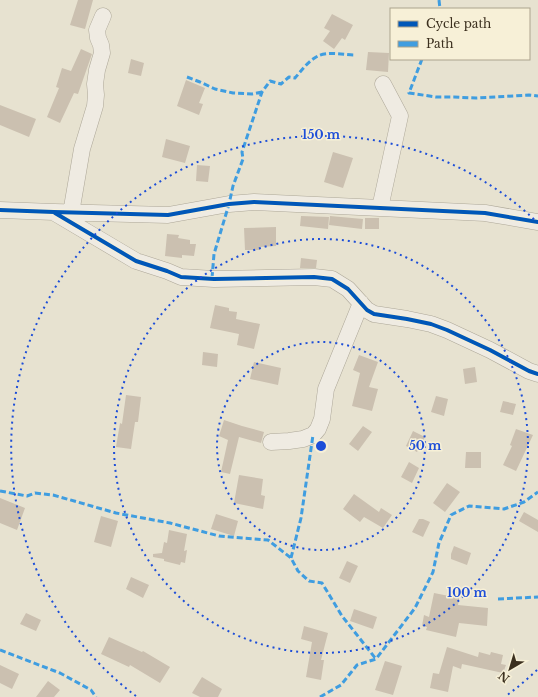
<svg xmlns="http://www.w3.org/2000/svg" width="538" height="697" viewBox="0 0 538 697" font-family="'Libre Baskerville',serif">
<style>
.building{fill:#cbc0b0}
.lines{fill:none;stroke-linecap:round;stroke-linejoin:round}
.minor-casing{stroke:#ada798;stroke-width:17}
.minor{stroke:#efebe2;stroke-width:16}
.quiet{stroke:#3f9de0;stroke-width:3;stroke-dasharray:6 3;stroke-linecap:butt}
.cycleway-casing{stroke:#f7f0d7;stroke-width:6}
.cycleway{stroke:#0057b8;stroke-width:4}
.ring{fill:none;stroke:#1d4ed8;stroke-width:2;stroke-dasharray:2 4}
.centre{fill:#1d4ed8;stroke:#f7f0d7;stroke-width:2}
.ring-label{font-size:12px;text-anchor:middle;font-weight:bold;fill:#1d4ed8;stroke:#f7f0d7;stroke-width:3;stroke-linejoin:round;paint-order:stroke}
</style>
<rect width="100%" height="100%" fill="#e7e2d0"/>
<path class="building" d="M78 0H93L85 29 70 25Z
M332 14 353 25 345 40 342 38 334 49 323 41 330 31 324 28Z
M81 49 92 54 78 94 74 93 60 123 47 117 59 88 56 87 62 68 71 71Z
M368 52 389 53 388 72 366 70Z
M131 59 144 63 141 76 128 73Z
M186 80 205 88 199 103 203 104 199 115 177 106Z
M0 105 36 119 29 137 0 125Z
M166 139 190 146 185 163 162 157Z
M333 152 353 158 343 188 324 182Z
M197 165 210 166 208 182 196 181Z
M301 216 329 217 328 229 300 226Z
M330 216 363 219 362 229 329 225Z
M365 218H379V229H365Z
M276 227V246L260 247V250H245L244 228Z
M167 234 179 235 178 238 190 240V244H196L194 256 182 255V258L165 256Z
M301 258 317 260 316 268H300Z
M215 305 229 308V311L237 312 236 319 260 324 254 349 237 345 239 334 210 328Z
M203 352 218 354 217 367 202 365Z
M359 355 378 362 369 387 378 389 372 411 352 406 360 373 353 370Z
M254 362 281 368 278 385 250 379Z
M475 367 477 382 465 384 463 369Z
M126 395 141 397 138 422H135L131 449 116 447 120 423 122 424Z
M436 396 448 399 444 416 431 412Z
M503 401 516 404 513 415 500 412Z
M224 420 242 426 264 432 261 443 239 437 230 474 221 472 228 440 219 436Z
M363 426 372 432 358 451 349 444Z
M516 429 533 435 516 471 503 465 512 446 510 445Z
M413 431 425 437 417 452 406 446Z
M466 452H481V468H465Z
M409 462 419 468 412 483 401 477Z
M239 475 263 479 261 495 265 496 263 509 234 503Z
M447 483 460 492 445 512 433 503Z
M354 494 379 512 381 508 392 515 383 528 364 517 360 522 343 509Z
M0 498 25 508 17 530 0 523Z
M524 512 538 520V532L519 521Z
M216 514 238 521 234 536 211 529Z
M101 516 118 521 111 547 94 542Z
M419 519H423L430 522 423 537 412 532Z
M169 530 187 534 184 551 187 550 185 563 181 562 180 565 164 561V559L153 557V554L162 553 164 542 167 543Z
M454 546 471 553 467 565 451 559V554Z
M347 561 358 566 350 583 339 578Z
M131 577 149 585 143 598 126 589Z
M434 593 459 598 458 605 488 608 487 626 459 623 456 637 426 630 427 627 422 626 424 615 429 617Z
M354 609 377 617 373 629 350 621Z
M26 613 41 620 36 631 20 624Z
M304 626 328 633 321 660H324L321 680 306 677 312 642 301 639Z
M109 637 142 652 143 651 170 667 160 683 130 665 129 667 101 654Z
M447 647 478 657 479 652 490 655 491 652 503 655 501 664 506 665 503 673 462 664 461 669 453 666 448 692 430 688 433 673 439 674Z
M385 661 402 666 393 695 375 690Z
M0 665 19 674 12 689 0 683Z
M202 677 222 689 218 697H200L192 693Z
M48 681 60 690 54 697H36Z"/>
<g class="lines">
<g class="minor-casing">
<path id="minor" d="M380 208 400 116 383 84
M0 210 54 212 168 215 229 204 254 202 485 213 538 222
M55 213 136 261 167 271 181 277 214 279 314 277 332 279 348 289 367 310 374 314 407 319 431 324 447 330 490 350 529 371 538 374
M71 213 82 149 95 106 96 95 95 84 97 70 102 53 101 45 98 38 97 30 103 16
M271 442 289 441 303 439 313 435 318 429 322 419 326 389 361 303"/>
</g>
<use href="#minor" class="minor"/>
<path class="quiet" d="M439 0 440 9
M422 59 409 93 436 97H454L476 98 529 95 538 96
M187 77 200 82 215 89 233 93 252 94 262 92
M212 278 214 254 229 204 233 186 243 159 242 152 262 92 270 81 281 84 289 77 295 78C302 70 308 61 318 56 327 51 345 55 355 55
M0 491 27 496 35 493 53 495 116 513 170 523 219 536 268 540 291 558 298 571 309 581 322 583 342 616 376 659
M291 558 301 518 313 435
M498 599 538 597
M0 650 60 673 91 690 96 697
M320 697 341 685 357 665 376 659 415 608 433 572 439 543 451 515 469 506 504 509 524 502 538 492"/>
<g class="cycleway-casing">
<path id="cycleway" d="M0 210 54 212 168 215 229 204 254 202 485 213 538 222
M55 213 136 261 167 271 181 277 214 279 314 277 332 279 348 289 367 310 374 314 407 319 431 324 447 330 490 350 529 371 538 374"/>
</g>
<use href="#cycleway" class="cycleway"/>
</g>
<g class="ring">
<circle cx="321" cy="446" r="104"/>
<circle cx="321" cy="446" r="207"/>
<path d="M537 670A311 311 0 0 1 506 696M136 696A311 311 0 1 1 537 222"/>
</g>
<circle cx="321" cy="446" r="6" class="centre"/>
<g class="ring-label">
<text x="321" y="139">150 m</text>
<text x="425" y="450">50 m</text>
<text x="467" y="597">100 m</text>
</g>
<rect x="390" y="8" width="140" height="52" fill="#f7f0d7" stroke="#aca38d"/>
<rect x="398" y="21" width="20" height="6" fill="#0057b8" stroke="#aca38d"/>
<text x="426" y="28" font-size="12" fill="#3c301f">Cycle path</text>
<rect x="398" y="41" width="20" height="6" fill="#3f9de0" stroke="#aca38d"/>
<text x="426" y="48" font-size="12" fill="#3c301f">Path</text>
<g transform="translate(510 669) rotate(218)" stroke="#f7f0d7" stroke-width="3" paint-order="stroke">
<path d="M0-3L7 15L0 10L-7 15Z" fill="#3c301f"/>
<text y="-6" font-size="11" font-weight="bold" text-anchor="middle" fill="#3c301f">N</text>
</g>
</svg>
